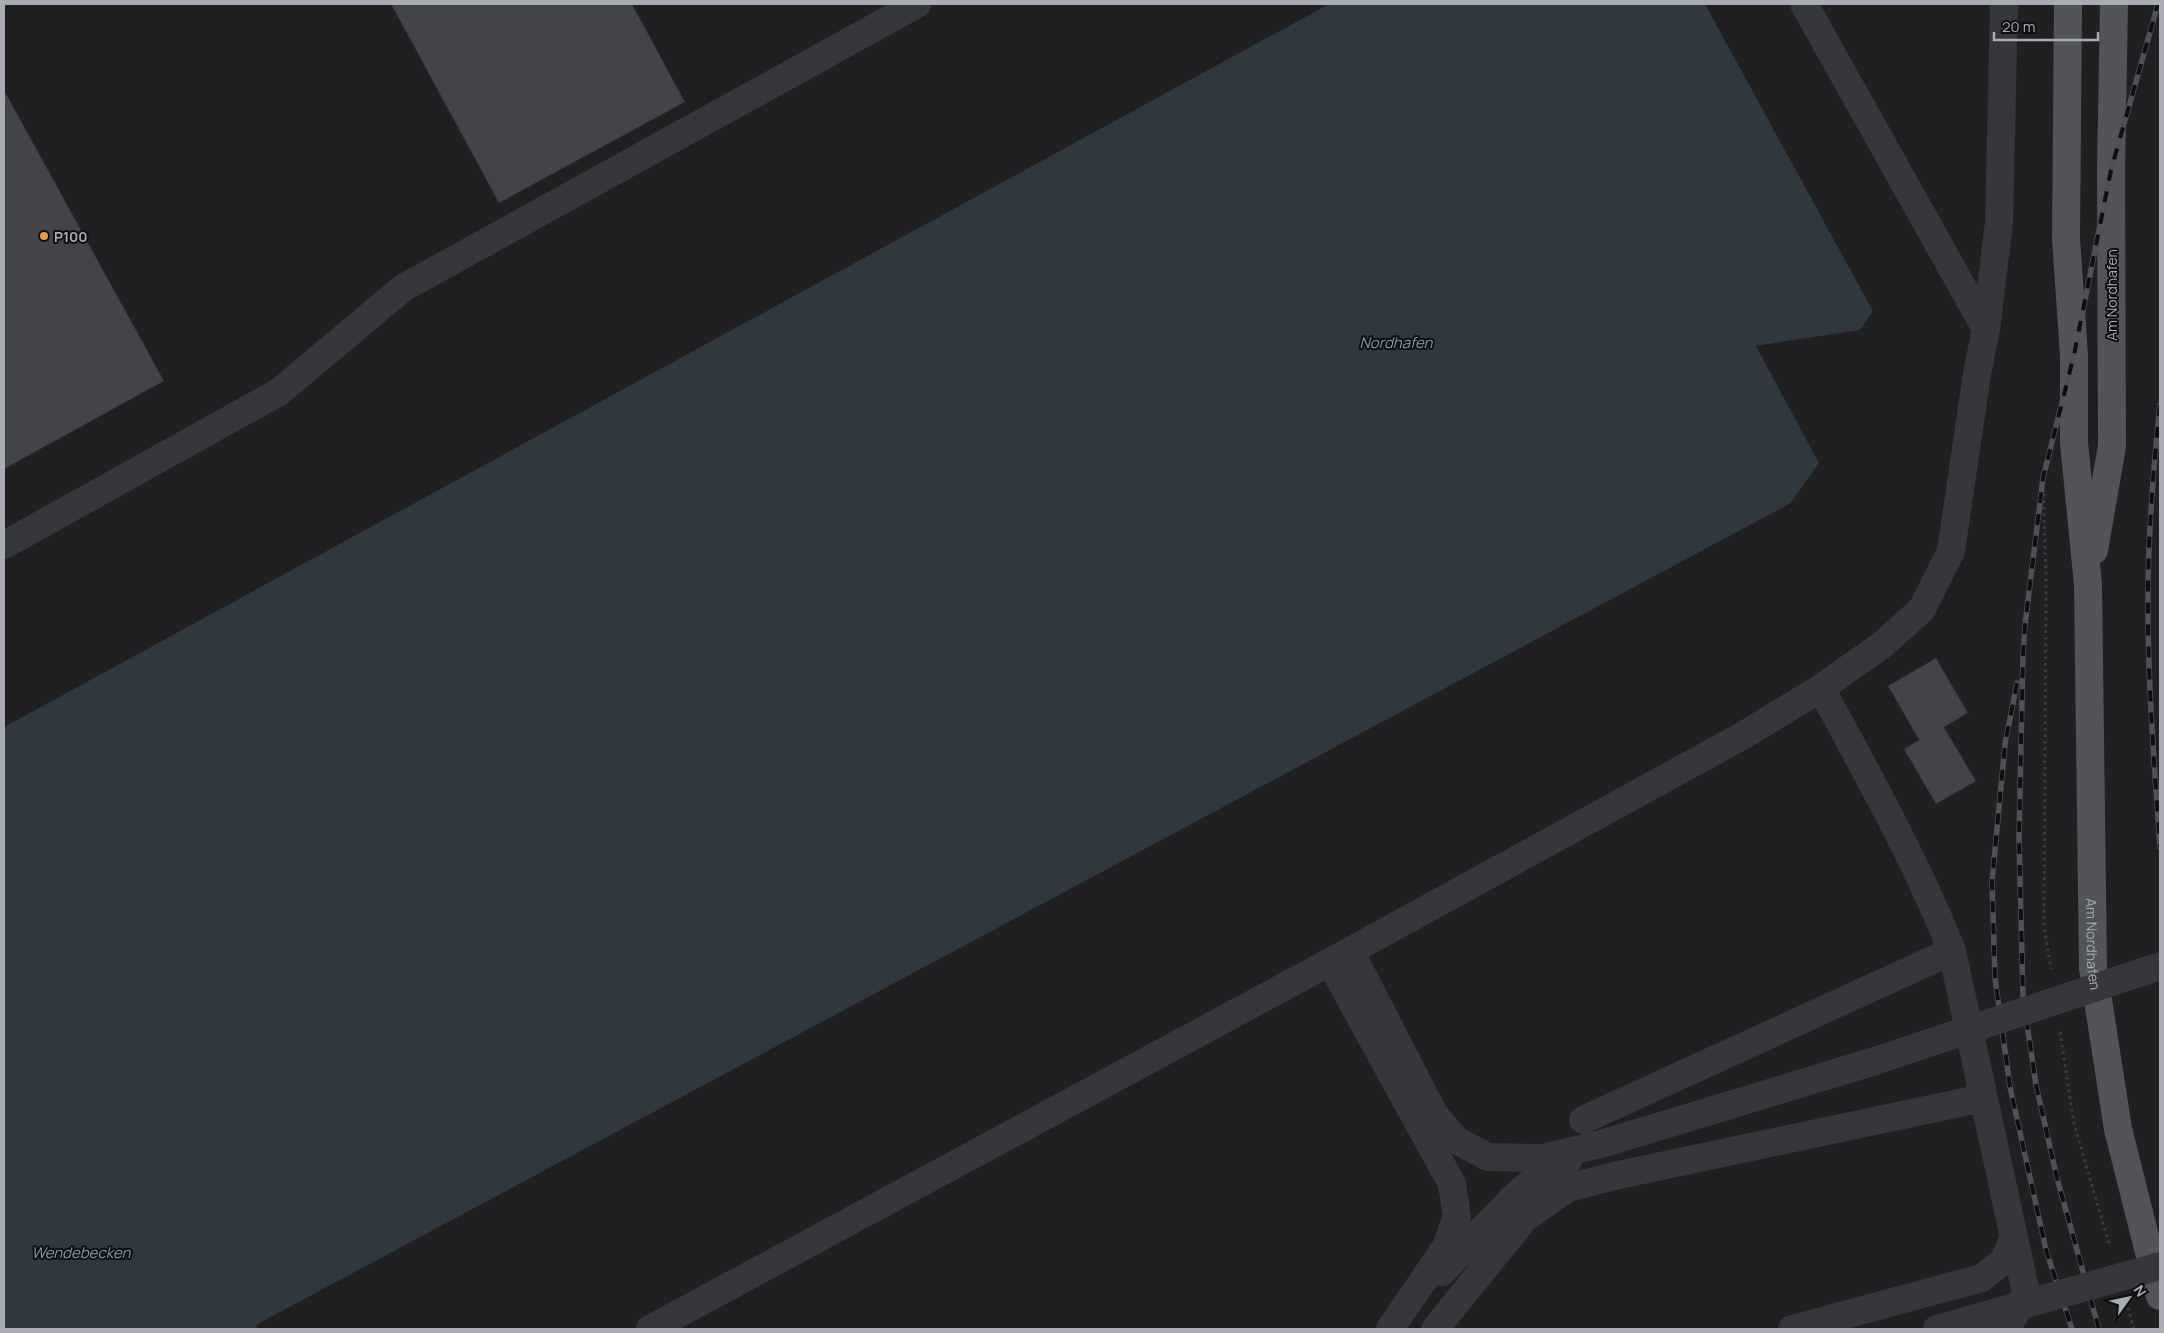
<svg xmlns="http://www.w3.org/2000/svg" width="2164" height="1333" viewBox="0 0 2164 1333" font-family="Manrope,sans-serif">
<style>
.built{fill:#202023}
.water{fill:#2e383e}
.building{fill:#434449;stroke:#2e2e32}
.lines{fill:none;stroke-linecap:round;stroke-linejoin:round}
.path{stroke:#3b3e41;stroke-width:3;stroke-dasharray:2.5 4;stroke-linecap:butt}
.minor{stroke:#35373a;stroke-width:28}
.major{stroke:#525459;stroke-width:28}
.rail-casing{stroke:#4e5155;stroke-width:5.5}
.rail{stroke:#0f0f11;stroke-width:4;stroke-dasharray:11;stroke-linecap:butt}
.minor-bridge{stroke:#35373a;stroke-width:28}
.poi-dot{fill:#e79e3b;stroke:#0f0f11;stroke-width:2}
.labels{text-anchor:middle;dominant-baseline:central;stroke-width:4;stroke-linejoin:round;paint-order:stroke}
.poi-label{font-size:14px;font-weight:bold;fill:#a7acb5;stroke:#0f0f11;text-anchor:start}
.street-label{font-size:14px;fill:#a7acb5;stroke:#0f0f11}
.water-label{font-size:15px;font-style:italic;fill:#7f9cae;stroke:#0f0f11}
</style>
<rect width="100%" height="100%" fill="#141416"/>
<path class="built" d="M4 4H1329L4 727Z
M1705 4H2160V1329H258L256 1325 1791 503 1819 463 1756 346 1859 330 1873 311Z"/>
<path class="water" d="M1329 4H1705L1873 311 1860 330 1756 346 1819 463 1791 503 256 1325 258 1329H4V727Z"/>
<path class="building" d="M391 4H632L685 102 499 203Z
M4 90 164 381 4 469Z
M1936 658 1968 713 1944 727 1976 781 1936 804 1904 749 1919 740 1888 686Z"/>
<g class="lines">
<path class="path" d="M2043 481 2046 580 2044 926 2051 969
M2060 1032 2074 1124 2110 1247
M2128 1308 2134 1329"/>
<path class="minor" d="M1804 4 1986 329
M4 545 279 392 403 288 917 4
M1821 688C1867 774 1916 860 1952 951L2026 1293 2007 1329
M1350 951 1434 1114 1456 1140 1488 1157 1542 1158 1601 1144 1875 1061
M1330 962 1452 1184 1457 1217 1446 1247 1390 1329
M1583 1120 1952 951
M1442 1272 1514 1197 1537 1177 1568 1161
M650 1329 1330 962 1744 735 1821 688 1882 645 1922 609 1951 551 1977 374 1986 329 1999 223 2004 4
M1435 1329 1525 1218 1568 1188 1614 1176 1983 1098
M1792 1329 1982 1278 2004 1260 2014 1237"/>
<g class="major">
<path id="s1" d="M2068 4 2066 238 2074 355V443L2088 584 2093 968 2118 1129 2160 1296"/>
<path d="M2094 550 2112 446 2111 170 2114 4"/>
</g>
<g class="rail-casing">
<path id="rail" d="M2160 405C2155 452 2151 500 2149 548 2145 647 2153 748 2160 847
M2017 683 2005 744 1992 882 1995 978 2010 1087 2046 1250 2072 1329
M2099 1329 2057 1178 2036 1085 2023 997 2019 838 2023 655 2025 625 2043 478 2074 355 2111 170 2158 4"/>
</g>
<use href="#rail" class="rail"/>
<path class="minor-bridge" d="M1875 1061 2160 966
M1937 1329 2160 1266"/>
</g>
<circle class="poi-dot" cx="44" cy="236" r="5"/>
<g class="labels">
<g class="poi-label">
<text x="54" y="236">P100</text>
</g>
<g class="street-label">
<text transform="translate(2111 295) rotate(-90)">Am Nordhafen</text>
<text stroke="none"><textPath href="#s1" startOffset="941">Am Nordhafen</textPath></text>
</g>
<g class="water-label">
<text x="1396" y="342">Nordhafen</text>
<text x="81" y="1252">Wendebecken</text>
</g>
</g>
<rect width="2164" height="1333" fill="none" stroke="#a7acb5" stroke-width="10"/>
<g transform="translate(2129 1298) rotate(57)" stroke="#0f0f11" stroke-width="4" paint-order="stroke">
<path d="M0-4L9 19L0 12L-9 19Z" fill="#a7acb5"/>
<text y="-8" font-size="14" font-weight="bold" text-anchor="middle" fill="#a7acb5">N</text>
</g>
<path d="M1994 32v8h104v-8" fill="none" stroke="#a7acb5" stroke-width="2.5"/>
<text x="2002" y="32" font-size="15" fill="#a7acb5" stroke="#0f0f11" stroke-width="4" paint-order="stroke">20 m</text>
</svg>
